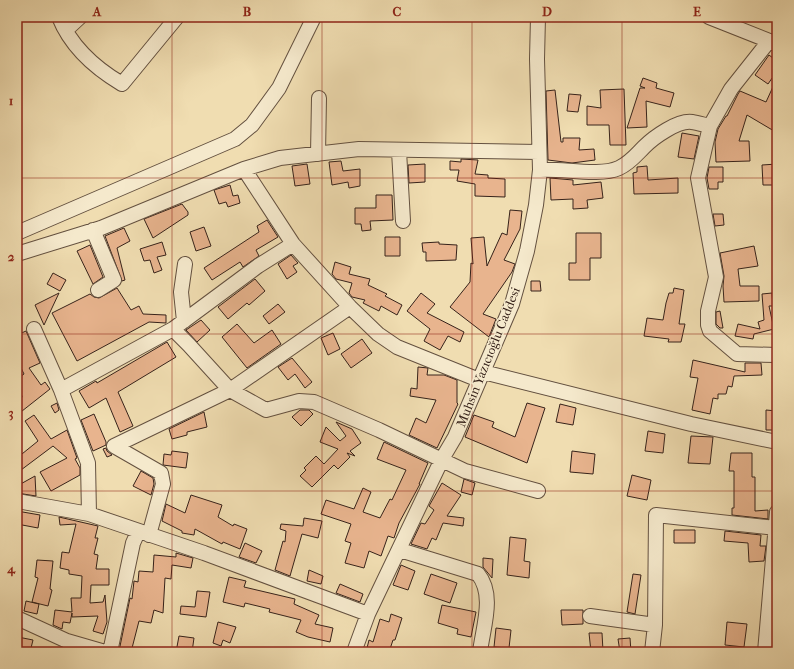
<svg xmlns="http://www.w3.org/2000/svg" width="794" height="669" viewBox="0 0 794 669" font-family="'IM FELL French Canon',serif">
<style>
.building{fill:#e8b48e;stroke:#36221a}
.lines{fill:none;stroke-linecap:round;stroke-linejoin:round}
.minor-casing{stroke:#645140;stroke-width:16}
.minor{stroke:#f5e9cc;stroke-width:14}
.grid{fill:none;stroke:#8f2418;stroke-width:1;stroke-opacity:0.55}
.labels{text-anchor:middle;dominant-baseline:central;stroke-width:3;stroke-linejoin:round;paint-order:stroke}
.street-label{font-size:13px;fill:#36221a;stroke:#f5e9cc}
.neatline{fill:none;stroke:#8f2418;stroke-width:1.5}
.grid-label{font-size:13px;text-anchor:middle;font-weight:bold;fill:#8f2418}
</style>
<rect width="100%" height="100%" fill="#f0ddb1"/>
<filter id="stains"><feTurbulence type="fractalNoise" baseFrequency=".005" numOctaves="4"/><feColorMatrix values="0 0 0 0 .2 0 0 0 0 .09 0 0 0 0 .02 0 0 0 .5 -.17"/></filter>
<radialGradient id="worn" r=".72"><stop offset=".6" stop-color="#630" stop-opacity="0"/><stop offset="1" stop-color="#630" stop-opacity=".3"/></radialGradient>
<path class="building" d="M769 55 777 61V71L768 84 755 75Z
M643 78 657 83 656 88 674 93 670 107 646 101 647 127 627 128 640 88H645L640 86Z
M777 78V125L774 131 747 115 739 141H749L750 161 716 162 715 142 718 129 726 116H727L738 94 740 91 766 102Z
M624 89 626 145H610L609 125H587V106L601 108 600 90Z
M555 90 561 142H563V138H580L579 150 594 149 595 160 572 163 548 160 546 91Z
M569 94 581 95 578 112 567 111Z
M682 133 699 136 694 159 678 157Z
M461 159 478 160 475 174 488 175V178L505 179V197L475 196V184L457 181 459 170H450V161L461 162Z
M341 161 343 171 360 169V186L349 188 348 182 332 185 329 162Z
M307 164 310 184 295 186 292 166Z
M425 164V182L409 183 408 165Z
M777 164V185H763L762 165Z
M647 166 648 180 678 178V193L634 194 633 173 637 172V167Z
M709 167H723V182H718V189H709L707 178Z
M550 178 573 180V185L601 182 603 198 587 200 588 208 573 209V199L551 200Z
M230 185 233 196 238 195 240 203 228 207 226 202 219 204 214 190Z
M376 195H392L393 220 370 221 371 230 362 231 361 224H355V208H376Z
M182 204 188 212V215L153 238 144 219Z
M510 210 522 211 520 229 504 260 515 264 512 272 483 314 496 319 489 337 450 307 470 282 471 263 473 264 471 238 484 237 487 266 502 233 507 235Z
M713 214H723L724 225 715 226Z
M267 220 278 237 256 250 259 256 243 267 240 262 212 280 204 268 259 232 257 226Z
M204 227 211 246 196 251 190 232Z
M124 228 130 241 117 248 125 280 122 281 105 236Z
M576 233H601V258H590V280H569V263H576Z
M385 237H400V256H385Z
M162 242 166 255 157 257 162 270 154 273 150 260 144 261 140 249Z
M439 242V244L457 245 456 260 426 261V252H423L422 243Z
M90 245 103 277 93 284 77 251Z
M754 246 758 266 738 269 740 286H759V301L724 302 723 286 724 276 720 253Z
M291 255 298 263 293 266 297 272 287 279 278 264Z
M335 262 351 267 349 274 370 279 368 285 387 294 385 296 402 305 397 315 381 306 379 311 363 303 365 300 352 297 349 293 352 283 336 279 332 274Z
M53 273 66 280 60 291 47 284Z
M255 279 265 291 249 305 247 303 228 319 218 307Z
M531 281H540L541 291H531Z
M117 288 131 310 139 306 143 314 166 315V323L149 322 77 361 52 313 90 294 94 297 99 298Z
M674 288 684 290 679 324H685L681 342H668L669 339 644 336 647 318 663 320 666 303 669 293H673Z
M59 293 44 325 35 305Z
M421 293 435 304 427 313 464 332 460 342 448 336 440 350 424 341 430 329 407 311Z
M772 293 773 306H769L774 329 754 334 753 339 735 336 738 324 760 329 758 322 764 320 762 294Z
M278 304 285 312 269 324 263 316Z
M720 311 723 328H720L716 324V312Z
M201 320 210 330 197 342 186 330Z
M237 324 254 343 272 330 281 344 247 368 222 337Z
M26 331 40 363 29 368 41 385 45 382 50 389 17 415 22 396 17 389V379L24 374 17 360V335Z
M333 333 340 349 328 355 321 338Z
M362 339 372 353 351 368 341 354Z
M167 342 176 357 118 392 133 426 120 432 106 398 89 408 79 391 96 381 97 383Z
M292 358 312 382 305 388 295 374 288 380 278 367Z
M693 360 745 372V363H761L762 375 734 376 732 387 728 386 726 394H718V399L713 398 710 414 692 410 698 378 690 377Z
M418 367 428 368 427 375H444L457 380V403L458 404 437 448 409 435 416 418 426 423 436 400 410 396 411 388 417 389Z
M57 403 59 410 55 413 51 406Z
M527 403 545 408 527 463 465 437 474 415 494 422 492 427 515 437Z
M560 404 576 408 573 425 556 422Z
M300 410H309L313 414 301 426 292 417Z
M766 410 777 411V430H766Z
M204 412 207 427 187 432V435L172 439 169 429Z
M94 414 106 442V445L93 451 81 420Z
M34 415 51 439 67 430 77 458 75 459 80 468V475L51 491 40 472 67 458 53 446 17 473V458L38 441 25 421Z
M336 422 352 429 361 443 350 451 355 456 347 453 350 457 338 469 334 465 312 487 300 476 306 470 304 468 316 456 324 464 338 449 320 442 326 427 340 441 346 436Z
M648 431 665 434 663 453 645 451Z
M691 436 713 437 710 464 688 463Z
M384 442 428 463 419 484H420L399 523 394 538 388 536 381 556 369 551 364 568 345 563 351 543 345 541 351 524 321 514 326 500 354 509 363 488 371 492 363 512 380 518 390 499 392 500 406 470 377 459Z
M106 448 107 451 112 455 107 457 103 449Z
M172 451 188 453 186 468 163 465 164 454 171 455Z
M572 451 595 454 593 474 570 472Z
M731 453H752V477H755V511L768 510V519L732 515V508H734V471H729Z
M141 471 153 478 154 484 151 495 133 486Z
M632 475 651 480 647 500 627 496Z
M35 476 36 496 17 493V486Z
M464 479 475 483 472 495 461 492Z
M442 483 461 495 447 516 464 518 463 526 443 523 436 540 432 538 427 549 411 544 421 523 425 524 434 510 429 506Z
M191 495 222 505 218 517 233 526 234 524 247 529 240 549 223 542 222 544 195 529 194 535 182 533V531L162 521 166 504 185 513Z
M17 511 40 515 38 528 17 524Z
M59 517 98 526 95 538H98L94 554 98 555 96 569H109V585H91L90 603 103 602 105 595 107 622 103 634 93 631 98 616 72 617V613L70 623 63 622 62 629 53 625 55 610 72 612 71 598H81L82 576 69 574V570L60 568 62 552 69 553 76 524 60 525Z
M304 518 322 521 318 538 302 534 290 576 275 570 283 541 285 542 286 531 280 529 281 524 303 526Z
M674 530H695V543H674Z
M725 531 761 535 760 546H766L764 561 749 562 748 543 724 541Z
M510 537 526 539 524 561 530 562 529 578 507 575Z
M245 543 262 551 256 563 239 557Z
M176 553 193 558 191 568 172 565 171 579 165 578 163 613 154 610 151 623 139 621 131 652 119 651 130 598 132 599 134 581 138 582 139 571 153 572 154 555 176 557Z
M483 558 493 559 492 578 483 567Z
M37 560 53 561 50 589 52 590 48 606 32 602 38 578 35 577Z
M401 565 415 571 408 590 393 585Z
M309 570 323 576 321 584 307 581Z
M431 574 457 583 450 603 424 594Z
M633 574 641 575 635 614 627 612Z
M229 577 246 581 244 587 295 599 294 604 319 615 315 624 333 628 330 642 308 637 296 632 301 620 269 612 270 609 245 603 244 607 223 602Z
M340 584 363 594 360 602 336 593Z
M197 591 210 592 206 617 180 614 181 606 195 607Z
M26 601 39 604 37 614 24 611Z
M442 605 476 612 471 637 457 634 458 629 438 623Z
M561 610H583V624L562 625Z
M391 614 402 618 395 640H393L389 652H366L369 640 373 642 380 619 389 622Z
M218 622 236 627 230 643 223 640 221 646 213 643Z
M727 622 747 624 744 647 725 645Z
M496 628 511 630 509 648 494 647Z
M589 633H602L603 651 591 652Z
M179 636 194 638 192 652H176Z
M18 637 33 640 30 652H17Z
M630 638 631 652H620L618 639Z"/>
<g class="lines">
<g class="minor-casing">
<path id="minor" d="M59 17C71 47 95 68 122 84L177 17
M709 17 777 44
M66 30 80 17
M769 41 731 89 710 126 698 178 716 277 708 311V325L710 331 737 354 777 355
M399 151 403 221
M318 154 319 98
M244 169 293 244 350 307 378 334 397 347 479 380
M540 170C562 168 599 177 619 168 630 163 636 155 644 147 654 137 678 120 692 122 698 123 705 125 710 126
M93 230 114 280 98 290
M17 233 235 139 252 125 279 88 314 17
M17 254 101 228 244 169 280 158 359 149 539 152
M184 321 181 292 185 264
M34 329 61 390 88 463 89 514
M173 329 189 345 230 390 266 410 299 401 314 402 379 430 465 471 538 491
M483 372 691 424 777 442
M61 390 173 329 258 266 293 244
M114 446 230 390 350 307
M114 446 161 473 163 484 149 535
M17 501 89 514 204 553 368 614
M400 550 478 574C495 595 483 627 480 652
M590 616 655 625
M17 618 67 641 105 652
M110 652 133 543 138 532
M354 652 368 614 442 459 455 437 512 304 527 251 536 205 540 170 537 59 538 17
M652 652 655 625 656 515 776 528
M765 652 777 512"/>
</g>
<use href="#minor" class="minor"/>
</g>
<path class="grid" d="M172 17V652M322 17V652M472 17V652M622 17V652M17 178H777M17 334H777M17 491H777"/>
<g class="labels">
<g class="street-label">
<text transform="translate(488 357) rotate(-68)">Muhsin Yazıcıoğlu Caddesi</text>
</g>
</g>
<rect width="794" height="669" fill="none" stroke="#f0ddb1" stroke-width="44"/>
<rect x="22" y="22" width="750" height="625" class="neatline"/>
<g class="grid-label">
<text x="97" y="16">A</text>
<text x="247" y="16">B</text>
<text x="397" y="16">C</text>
<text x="547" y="16">D</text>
<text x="697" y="16">E</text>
<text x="11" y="105">1</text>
<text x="11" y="261">2</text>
<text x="11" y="417">3</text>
<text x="11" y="573">4</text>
</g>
<rect width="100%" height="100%" filter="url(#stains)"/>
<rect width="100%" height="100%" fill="url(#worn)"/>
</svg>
